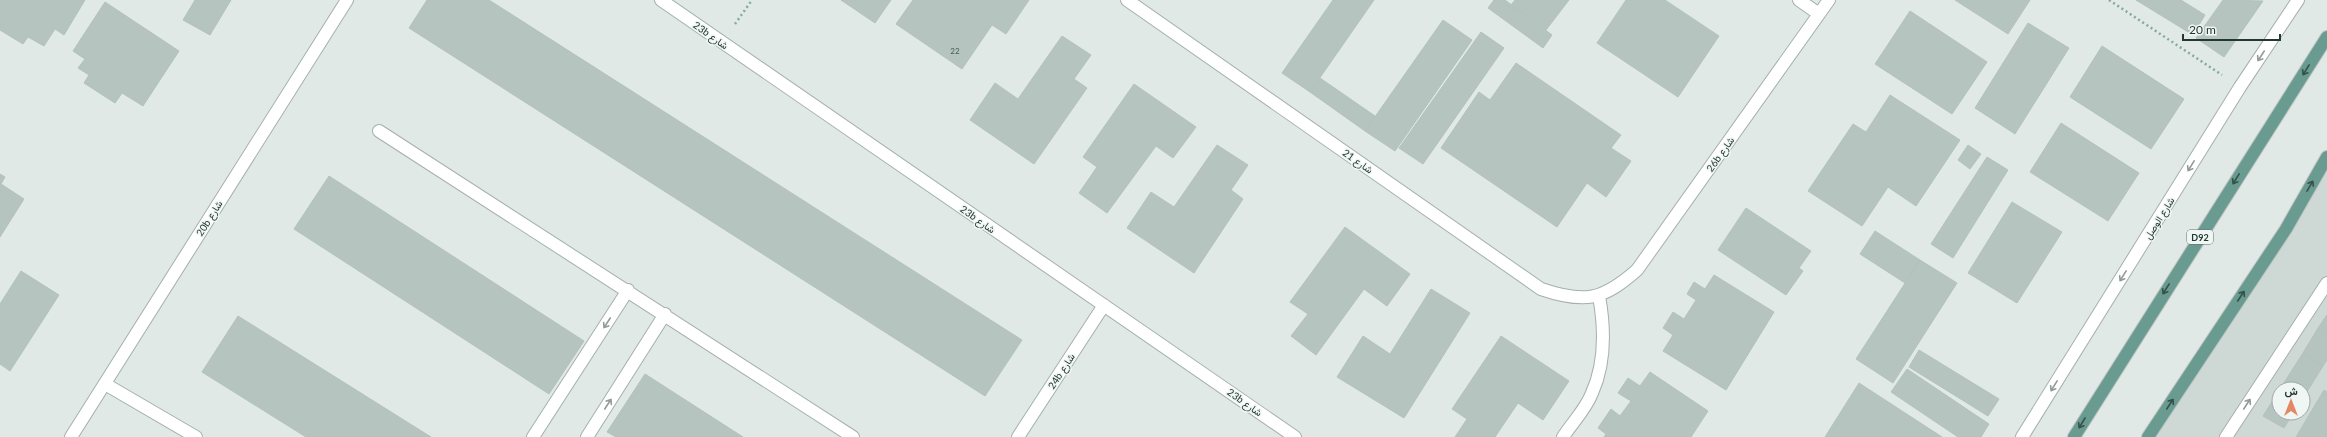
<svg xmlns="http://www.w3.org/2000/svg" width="2327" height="437" viewBox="0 0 2327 437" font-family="Lato,Vazirmatn,sans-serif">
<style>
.built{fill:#ced9d5;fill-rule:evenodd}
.building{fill:#b6c4bf;stroke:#b3c2bd}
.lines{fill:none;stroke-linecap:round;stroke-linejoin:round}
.minor-casing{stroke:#a4b0ad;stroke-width:14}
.major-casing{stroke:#bdc3c2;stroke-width:14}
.path{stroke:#84aa9f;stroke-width:2.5;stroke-dasharray:2 3;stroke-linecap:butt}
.minor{stroke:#fff;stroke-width:12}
.major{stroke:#699b90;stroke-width:12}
.oneway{stroke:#919c99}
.oneway2{stroke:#34514a}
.labels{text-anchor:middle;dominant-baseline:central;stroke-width:3;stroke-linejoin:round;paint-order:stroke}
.number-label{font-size:8px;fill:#485b56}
.shield{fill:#f0f6f3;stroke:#60716d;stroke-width:1}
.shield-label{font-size:9px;font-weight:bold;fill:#233833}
.street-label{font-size:10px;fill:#233833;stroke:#f0f6f3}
</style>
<rect width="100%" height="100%" fill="#e0e9e6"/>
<path class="built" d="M2327 151V437H2148ZM2279 389H2303V413H2279Z"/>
<path class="building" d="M0 0H85L64 35 55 29 44 46 28 37 23 44 0 30Z
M195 0H231L210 35 183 20Z
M427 0H489L1022 340 985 396 409 28Z
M841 0H891L875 23Z
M913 0H1029L1006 34 992 25 962 69 896 24Z
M1333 0H1374L1310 92 1282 73Z
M1494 0H1505L1552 35 1543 48 1488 8Z
M1515 0H1569L1546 30 1511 5Z
M1626 0H1665L1719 36 1678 97 1597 43Z
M1955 0H2030L2008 34Z
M2136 0H2181L2205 15 2193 35Z
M2223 0 2263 1 2224 57 2196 38Z
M105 2 179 51 143 106 122 93 115 103 84 83 89 75 78 68 85 59 73 51Z
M1910 11 1987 62 1952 114 1875 64Z
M1443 20 1472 40 1395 151 1365 131Z
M2028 23 2069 48 2015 134 1975 108Z
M1481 32 1504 48 1423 164 1399 148Z
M1062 36 1091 55 1074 79 1087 88 1034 164 970 120 995 83 1018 99Z
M2102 46 2184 99 2151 149 2070 97Z
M1516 63 1621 135 1611 148 1631 161 1606 197 1587 183 1557 227 1441 148 1479 92 1490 100Z
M1320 78 1375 116 1365 131 1310 92Z
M1134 84 1196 127 1173 158 1156 146 1107 213 1079 193 1097 167 1083 157Z
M1890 95 1960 140 1916 206 1888 187 1862 226 1808 191 1853 124 1866 132Z
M2061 123 2139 173 2108 221 2030 172Z
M1217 145 1248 165 1231 190 1243 199 1194 273 1127 228 1151 192 1174 207Z
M1968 145 1981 154 1970 169 1958 160Z
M1987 157 2008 170 1953 258 1931 244Z
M0 174 5 177 1 184 24 199 0 237Z
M329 176 584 341 549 394 294 229Z
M2012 202 2062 232 2017 303 1968 273Z
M1746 208 1811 251 1799 268 1803 271 1786 295 1718 250Z
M1345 227 1410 274 1387 306 1364 289 1316 355 1291 336 1308 314 1290 302Z
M1875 231 1920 260 1905 283 1860 254Z
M1920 260 1957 283 1893 383 1856 359Z
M21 271 59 295 10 371 0 364V304Z
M1714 275 1774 312 1726 390 1663 351 1673 335 1663 328 1673 312 1684 319 1696 300 1687 294 1694 282 1705 289Z
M1431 289 1470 313 1404 418 1337 377 1363 336 1390 354Z
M2327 315V334L2318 328Z
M238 316 431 437H306L202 372Z
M2318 328 2327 334V360L2323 366 2303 353Z
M1501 336 1569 381 1543 420 1518 403 1495 437H1455L1467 419 1452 409Z
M1919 350 1999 399 1988 416 1909 367Z
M2303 353 2323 366 2303 398V389H2280Z
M1907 369 1989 424 1981 437H1958L1891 392Z
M1650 372 1708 411 1691 437H1604L1606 434 1598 428 1611 409 1620 416 1631 401 1618 393 1628 378 1640 386Z
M645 374 743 437H616L607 432Z
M1859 383 1942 437H1825Z
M2324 390 2327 392V437H2296Z
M2279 391V413H2293L2284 428 2263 416Z"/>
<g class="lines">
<g class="minor-casing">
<path id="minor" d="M661 0 1295 437
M1127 0 1541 289C1585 304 1603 300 1637 270L1829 0
M1799 0 1819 14
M379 131 853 437
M105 384 196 437
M71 437 347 0
M533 437 628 290
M587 437 665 314
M1018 437 1104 305
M1563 437C1572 423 1586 409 1592 393 1606 362 1605 329 1599 296
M2022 437 2240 87 2298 0
M2226 437 2327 283"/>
</g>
<g class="major-casing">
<path id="major" d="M2074 437 2327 37
M2148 437 2286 229 2327 157"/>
</g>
<path class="path" d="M2109 0 2222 75
M735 24 752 0"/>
<use href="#minor" class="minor"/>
<use href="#major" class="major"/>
</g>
<defs><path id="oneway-shaft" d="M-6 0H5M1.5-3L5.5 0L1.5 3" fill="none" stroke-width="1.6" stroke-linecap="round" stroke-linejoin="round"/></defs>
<g class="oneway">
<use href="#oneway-shaft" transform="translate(2261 56) rotate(123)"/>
<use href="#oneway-shaft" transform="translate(2191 166) rotate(122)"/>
<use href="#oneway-shaft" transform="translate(2123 276) rotate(122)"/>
<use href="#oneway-shaft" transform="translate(607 323) rotate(123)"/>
<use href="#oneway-shaft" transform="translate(2054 386) rotate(122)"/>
<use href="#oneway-shaft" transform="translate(608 404) rotate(-57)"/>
<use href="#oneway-shaft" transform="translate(2247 404) rotate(-57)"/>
</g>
<g class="oneway2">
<use href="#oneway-shaft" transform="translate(2306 70) rotate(122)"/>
<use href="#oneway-shaft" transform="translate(2236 179) rotate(122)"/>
<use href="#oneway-shaft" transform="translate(2310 186) rotate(-60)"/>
<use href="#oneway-shaft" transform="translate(2166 289) rotate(122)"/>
<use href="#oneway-shaft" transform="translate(2241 296) rotate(-57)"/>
<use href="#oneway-shaft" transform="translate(2170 404) rotate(-57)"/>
<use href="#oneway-shaft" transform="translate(2082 423) rotate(121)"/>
</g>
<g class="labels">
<g class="number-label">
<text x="955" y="51">22</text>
</g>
<rect class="shield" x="2187" y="230" width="26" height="14" rx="3"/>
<g class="shield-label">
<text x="2200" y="237">D92</text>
</g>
<g class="street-label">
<text transform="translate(711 35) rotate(35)">23b شارع</text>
<text transform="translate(1720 154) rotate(-55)">26b شارع</text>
<text transform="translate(1358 161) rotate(35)">شارع 21</text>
<text transform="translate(209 218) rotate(-58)">20b شارع</text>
<text transform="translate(2159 218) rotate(-58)">شارع الوصل</text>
<text transform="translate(978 219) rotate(35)">23b شارع</text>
<text transform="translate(1061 371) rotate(-57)">24b شارع</text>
<text transform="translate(1245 402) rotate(35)">23b شارع</text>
</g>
</g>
<g transform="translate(2291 401)"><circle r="19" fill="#f0f6f3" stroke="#9eaaa6"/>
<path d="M0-3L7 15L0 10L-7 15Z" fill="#e48864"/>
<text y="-6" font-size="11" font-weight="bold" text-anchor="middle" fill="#233833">ش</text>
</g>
<path d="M2183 34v6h97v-6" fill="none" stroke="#233833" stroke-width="2"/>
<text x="2189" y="34" font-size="12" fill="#233833" stroke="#f0f6f3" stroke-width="3" paint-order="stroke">20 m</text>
</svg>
